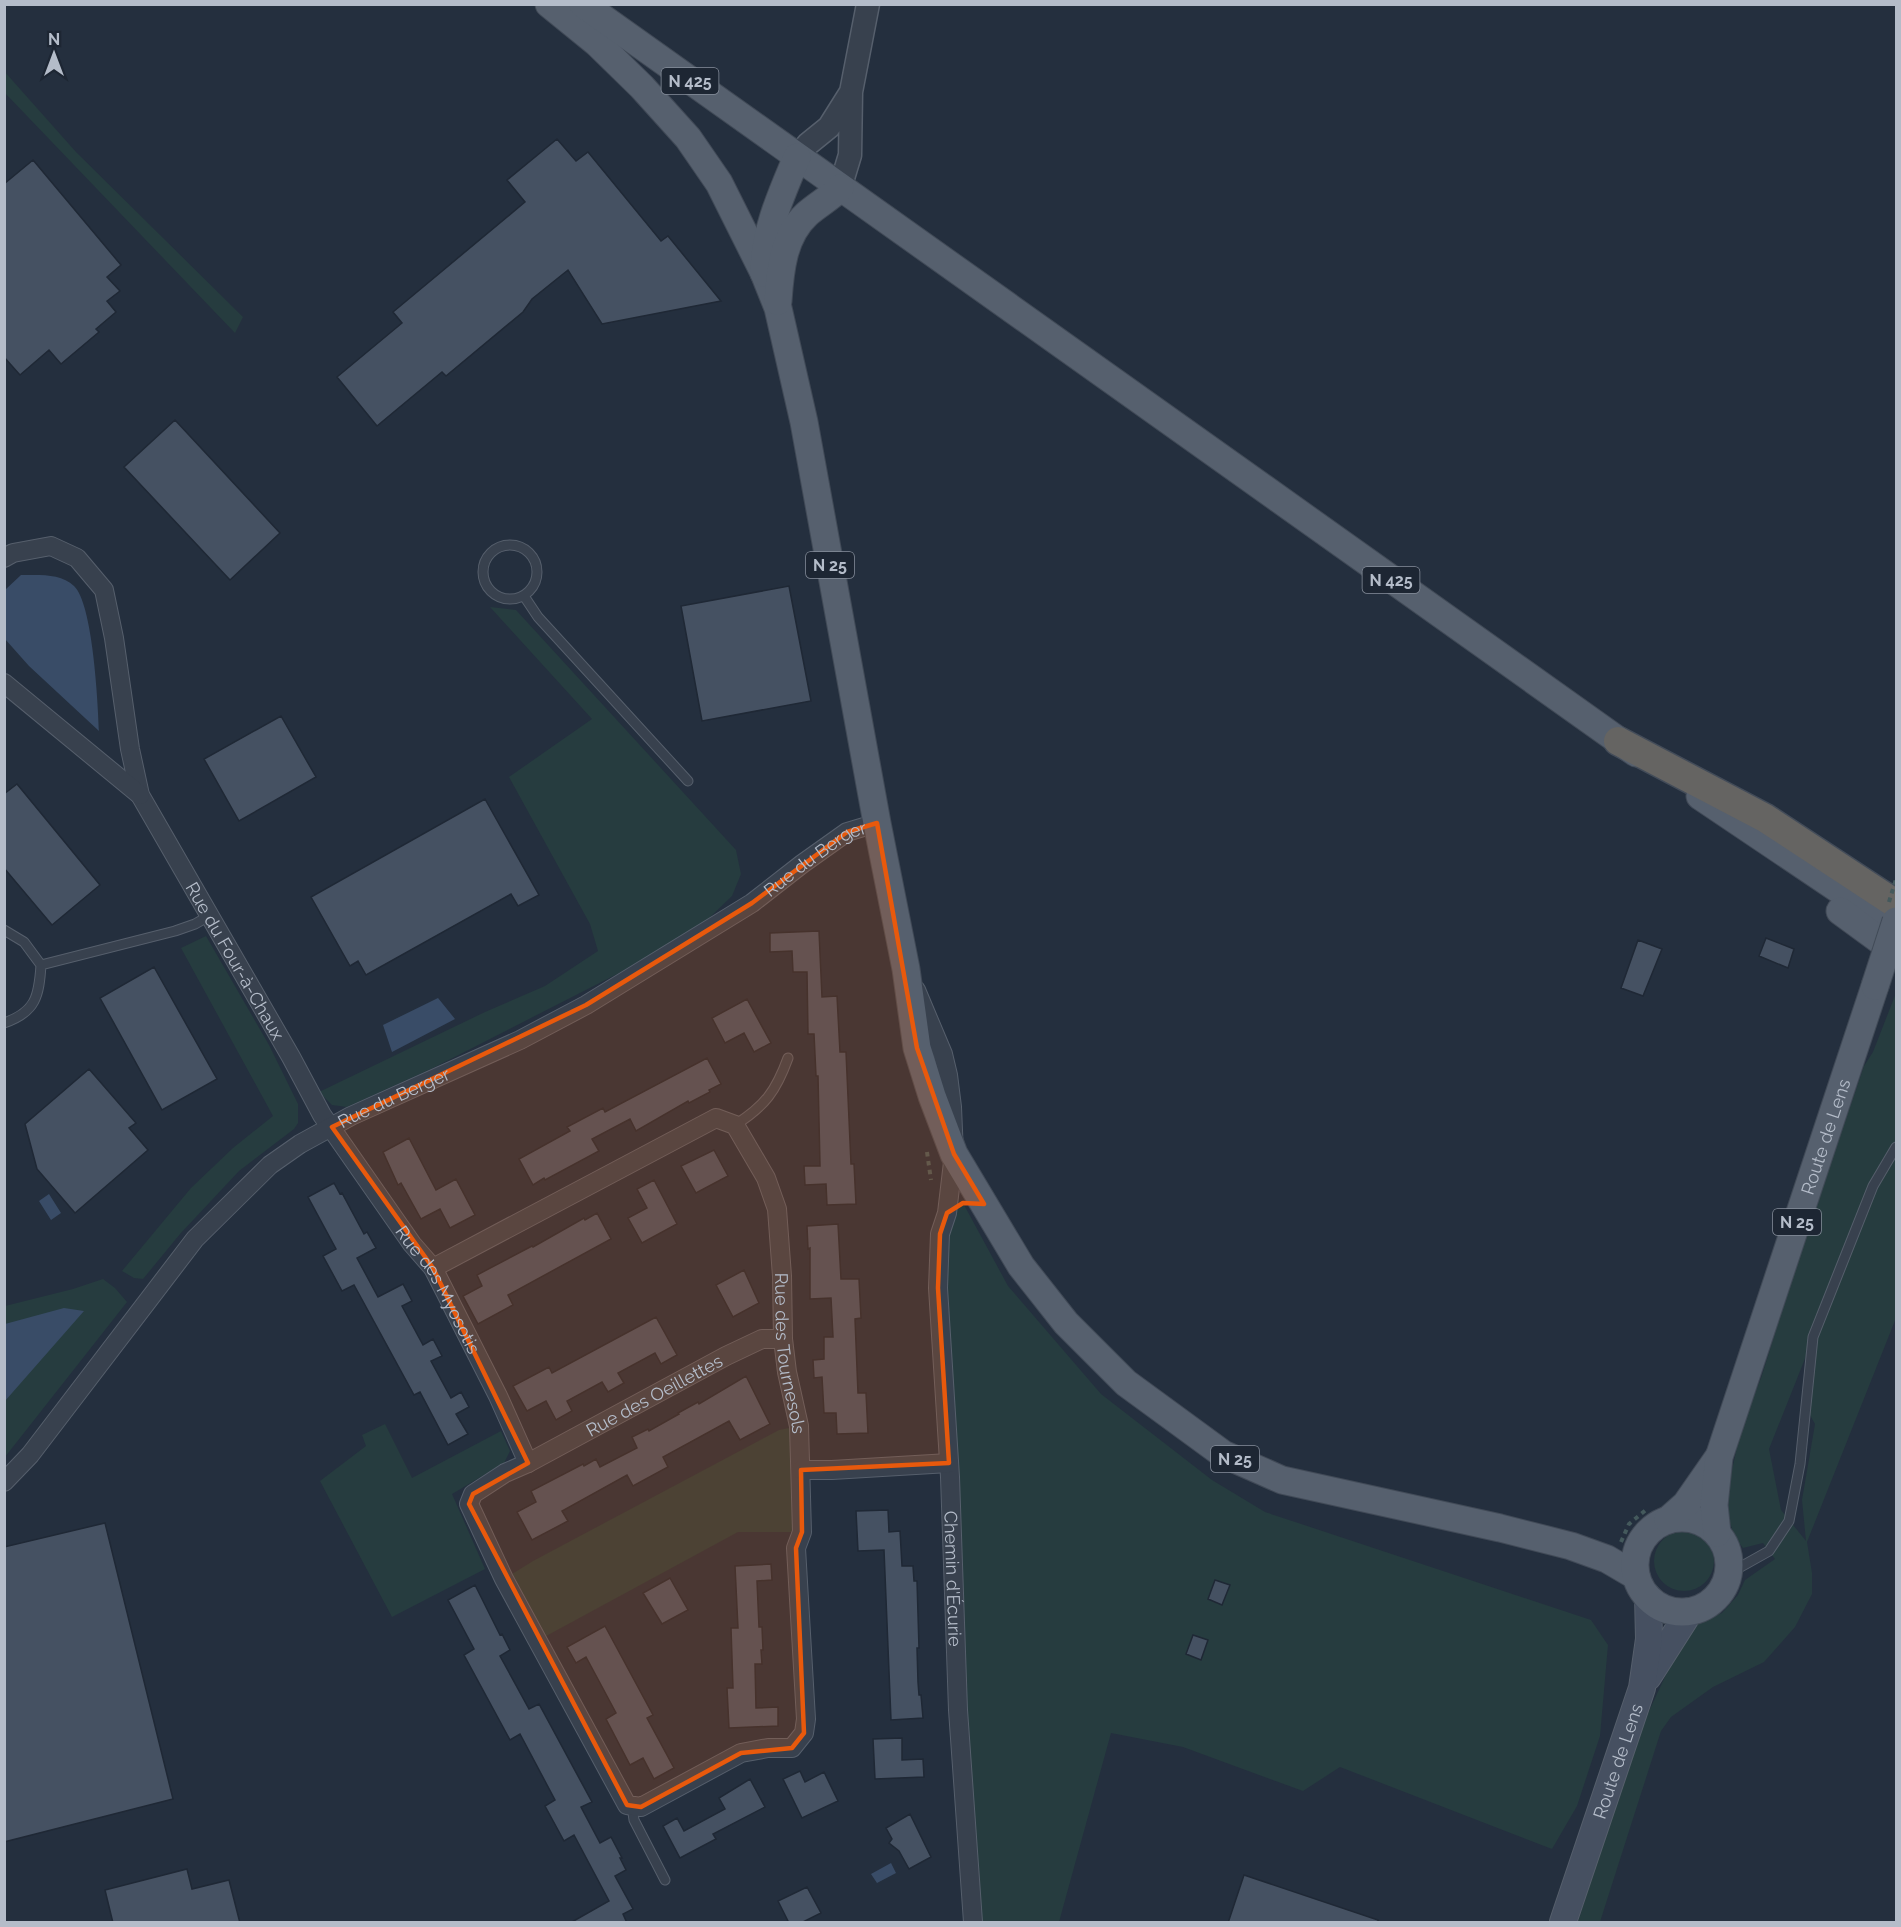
<svg xmlns="http://www.w3.org/2000/svg" width="1901" height="1927" viewBox="0 0 1901 1927" font-family="Raleway,sans-serif">
<style>
.green{fill:#263c3f;fill-rule:evenodd}
.water{fill:#394c67}
.building{fill:#455162;stroke:#1f2835;stroke-width:1.5}
.lines{fill:none;stroke-linecap:round;stroke-linejoin:round}
.service-casing{stroke:#565f6c;stroke-width:11}
.minor-casing{stroke:#565f6c;stroke-width:20}
.tertiary-casing{stroke:#565f6c;stroke-width:25}
.secondary-casing{stroke:#565f6c;stroke-width:28}
.primary-casing{stroke:#414a57;stroke-width:29}
.trunk-casing{stroke:#434c59;stroke-width:31}
.path{stroke:#44595c;stroke-width:4;stroke-dasharray:4.5 4.5;stroke-linecap:butt}
.service{stroke:#38414e;stroke-width:9}
.minor{stroke:#38414e;stroke-width:18}
.tertiary{stroke:#38414e;stroke-width:22}
.secondary{stroke:#465061;stroke-width:26}
.primary{stroke:#56606e;stroke-width:27}
.trunk{stroke:#656462;stroke-width:28}
.primary-bridge-casing{stroke:#414a57;stroke-width:29;stroke-linecap:butt}
.path-bridge{stroke:#44595c;stroke-width:4;stroke-dasharray:4.5 4.5;stroke-linecap:butt}
.primary-bridge{stroke:#56606e;stroke-width:27}
.marked{fill:#e8590c;fill-opacity:0.2;stroke:#e8590c;stroke-width:4.5;stroke-linejoin:round}
.labels{text-anchor:middle;dominant-baseline:central;stroke-width:6;stroke-linejoin:round;paint-order:stroke}
.shield{fill:#1d2633;stroke:#878f9c;stroke-width:1.5}
.shield-label{font-size:16px;font-weight:bold;fill:#b4bcc9}
.street-label{font-size:18px;fill:#b4bcc9;stroke:#1d2633}
</style>
<rect width="100%" height="100%" fill="#242f3e"/>
<path class="green" d="M4 71 76 152 243 317 235 333 5 93Z
M490 607 516 610 736 850 741 874 732 896 705 922 621 972 431 1069 347 1107 332 1105 319 1092 485 1012 545 986 598 951 590 924 509 777 592 719Z
M206 936 269 1045 298 1104V1123L294 1129 239 1171 180 1234 143 1279 134 1278 122 1271 191 1188 233 1148 273 1116 181 948Z
M1896 993V1318L1807 1542 1812 1573V1594L1795 1627 1764 1662 1713 1687 1671 1717 1661 1731 1600 1922H1578L1617 1797 1643 1724 1685 1634 1700 1622 1722 1613 1738 1595 1745 1580 1775 1559 1763 1543 1743 1548 1735 1537 1725 1509 1727 1492 1742 1425 1761 1378 1804 1241 1864 1066 1873 1052ZM1812 1341 1805 1406 1815 1424 1802 1500 1806 1541 1781 1510 1769 1449Z
M963 1203 1008 1286 1101 1394 1212 1480 1265 1512 1591 1620 1608 1645 1600 1736 1577 1806 1552 1849 1340 1767 1303 1791 1183 1747 1111 1733 1059 1922H973L938 1288 947 1213Z
M103 1279 115 1288 127 1302 5 1457V1306L73 1289Z
M385 1424 412 1478 501 1431 510 1451 504 1463 452 1494 485 1569 392 1617 320 1481 366 1446 362 1435Z
M799 1426 802 1532H738L537 1641 504 1579 533 1561 779 1430Z
M1654 1561a30 30 0 1 1 60 0a30 30 0 1 1-60 0Z"/>
<path class="water" d="M21 575C39 575 61 573 74 586 93 604 98 703 99 731L29 666 5 639V590Z
M438 998 455 1019 392 1052 383 1025Z
M49 1194 61 1213 51 1220 39 1201Z
M64 1308 84 1311 5 1401V1324Z
M891 1863 896 1873 877 1883 871 1874Z"/>
<path class="building" d="M557 139 576 161 588 152 661 241 668 236 721 301 602 324 568 270 532 299 523 312 446 376 442 372 377 426 337 377 402 323 393 312 525 202 507 180Z
M33 160 121 265 107 277 120 291 107 301 116 312 96 329 99 332 61 364 49 350 20 375 4 357V184Z
M175 420 280 533 230 580 124 467Z
M789 586 811 701 702 721 681 606Z
M281 716 316 777 239 821 204 759Z
M17 784 100 885 52 925 4 868V794Z
M485 799 539 895 518 906 511 894 366 975 358 961 350 966 311 897Z
M819 931 822 997 837 996 840 1052H846L851 1164H854L856 1204 827 1205 826 1184 805 1185 804 1166H820L818 1076H816L814 1034H808L807 972H793L792 951 770 952V933Z
M1766 938 1794 949 1788 968 1759 956Z
M1638 940 1662 949 1643 996 1621 988Z
M154 967 217 1079 162 1110 100 998Z
M747 999 771 1043 754 1052 744 1033 725 1043 712 1018Z
M707 1058 721 1084 709 1090 710 1092 689 1103 688 1101 636 1131 630 1119 592 1139 599 1151 545 1180 544 1178 533 1185 519 1159 570 1131 567 1127 603 1108 605 1112Z
M89 1069 136 1123 129 1128 148 1150 75 1213 37 1169 25 1124Z
M409 1138 436 1190 456 1179 475 1215 450 1228 440 1209 421 1219 401 1183 398 1185 383 1152Z
M714 1150 728 1176 696 1193 681 1166Z
M654 1180 677 1224 642 1243 628 1218 647 1208 637 1189Z
M334 1183 340 1194 342 1193 364 1234 367 1232 376 1248 357 1258 378 1297 403 1284 412 1301 402 1306 423 1345 433 1339 442 1356 431 1361 451 1398 461 1392 469 1407 456 1414 468 1434 448 1445 420 1392 414 1395 354 1285 342 1291 323 1256 336 1249 308 1197Z
M597 1213 611 1239 508 1295 513 1305 478 1324 463 1296 482 1286 477 1275 532 1246 533 1247 584 1218 585 1220Z
M838 1224 841 1279H859L861 1318 855 1319 858 1393H866L868 1433 837 1434 836 1413H824L822 1377 814 1378 813 1360 824 1359V1337H833L831 1298 810 1299V1248L808 1249 807 1226Z
M744 1270 759 1303 733 1317 716 1285Z
M656 1317 677 1355 661 1364 655 1353 618 1373 624 1383 608 1392 602 1382 567 1401 572 1411 556 1420 546 1401 527 1411 513 1386 549 1367 552 1373Z
M746 1376 770 1424 740 1440 729 1421 663 1457 668 1467 633 1486 627 1475 562 1511 568 1521 532 1540 517 1512 536 1502 531 1491 583 1464 584 1466 596 1459 600 1467 637 1448 632 1437 648 1429 649 1431 679 1414 678 1413 698 1402 699 1404Z
M888 1510 889 1532 900 1531 902 1566H913L914 1581H917L919 1648H917L918 1682 919 1695H921L923 1718 891 1720 884 1550 858 1551 856 1511Z
M105 1523 173 1799 4 1842V1547Z
M771 1564 772 1580 757 1581 759 1627H762L763 1650H761L762 1664H755L756 1708 778 1707V1726L729 1728 727 1688H733L731 1628H738L735 1566Z
M670 1578 688 1610 662 1624 643 1593Z
M1215 1580 1230 1585 1222 1605 1208 1599Z
M475 1585 500 1635 502 1634 510 1650 500 1656 529 1709 539 1704 592 1802 581 1807 600 1843 611 1837 622 1858H620L626 1870 615 1876 633 1909 623 1914 627 1923H570L609 1901 574 1835 564 1841 545 1806 555 1800 520 1734 510 1740 464 1655 474 1649 448 1600Z
M605 1626 653 1715 647 1718 674 1768 654 1779 643 1758 630 1765 606 1719 616 1713 600 1683 586 1657 576 1663 567 1647Z
M1193 1635 1208 1640 1201 1660 1186 1654Z
M902 1738V1760L923 1759 924 1777 875 1779 873 1739Z
M800 1771 805 1782 824 1772 838 1801 802 1818 783 1779Z
M750 1779 765 1807 713 1834 716 1839 680 1858 663 1826 677 1818 684 1831 725 1809 719 1798Z
M910 1814 931 1857 909 1869 899 1851 889 1843 892 1839 886 1828Z
M187 1869 192 1889 229 1880 240 1923H113L105 1890Z
M1244 1875 1378 1920V1923H1228Z
M807 1887 821 1913 801 1923H789L778 1901Z"/>
<g class="lines">
<g class="service-casing">
<path id="service" d="M483 572a27 27 0 1 1 54 0a27 27 0 1 1-54 0Z
M524 596 538 617 688 781
M4 930 24 942 41 965C39 996 36 1012 4 1023
M41 965 175 931 195 924 209 916
M735 1125C765 1106 776 1091 788 1058
M1728 1574 1769 1551 1789 1521 1800 1464 1813 1337 1873 1186 1896 1147
M632 1806 634 1820 665 1880"/>
</g>
<g class="minor-casing">
<g id="minor">
<path id="s1" d="M4 558 13 553 51 546 77 558 104 590 114 638 130 749 140 795 291 1057 322 1115 412 1244 433 1268 498 1396 528 1463"/>
<path d="M4 683 140 795"/>
<path id="s2" d="M916 990 943 1054 948 1075 952 1107 954 1154 947 1213 940 1234 938 1288 950 1477 958 1710 973 1922"/>
<path id="s3" d="M433 1268 716 1118 735 1125 766 1178 777 1209 782 1276 783 1339 787 1372 799 1426 802 1532 796 1548 806 1719 804 1733 792 1748H768L741 1753 641 1807 627 1805 504 1579 469 1504 473 1494 505 1473 528 1463 726 1356 762 1339H783"/>
<path d="M801 1470H832L949 1463"/>
<path id="s4" d="M4 1482 30 1455 195 1239 270 1165 300 1144 351 1116 520 1040 586 1005 752 903 802 864 847 832 877 823"/>
</g>
</g>
<g class="tertiary-casing">
<path id="tertiary" d="M797 157 808 144 829 127 851 92
M840 188 850 155 851 92 868 4"/>
</g>
<g class="secondary-casing">
<g id="secondary">
<path d="M1648 1677 1690 1611"/>
<path id="s5" d="M1563 1922 1642 1688 1649 1639 1648 1597"/>
</g>
</g>
<g class="primary-casing">
<g id="primary">
<path d="M549 4 597 43 642 87 688 138 719 183 764 273 778 308 804 422 877 823 906 969 917 1048 932 1096 954 1154 1021 1266 1066 1323 1126 1383 1223 1454 1282 1480 1500 1528 1571 1546 1607 1559 1636 1576"/>
<path d="M583 4 1636 753"/>
<path d="M764 273C764 232 781 195 797 157"/>
<path d="M778 301C780 271 783 236 807 214 817 205 830 198 840 188"/>
<path d="M1700 796 1896 928"/>
<path d="M1840 911 1896 952"/>
<circle cx="1682" cy="1565" r="47"/>
<path d="M1668 1520 1686 1504 1718 1458"/>
<path id="s6" d="M1717 1533 1714 1505 1719 1457 1875 986"/>
</g>
</g>
<g class="trunk-casing">
<path id="trunk" d="M1618 741 1765 818 1896 904"/>
</g>
<path class="path" d="M927 1152 931 1180
M1621 1542 1629 1524 1647 1509"/>
<use href="#service" class="service"/>
<use href="#minor" class="minor"/>
<use href="#tertiary" class="tertiary"/>
<use href="#secondary" class="secondary"/>
<use href="#primary" class="primary"/>
<use href="#trunk" class="trunk"/>
<g class="primary-bridge-casing">
<path id="primary-bridge" d="M1875 986 1896 921"/>
</g>
<path class="path-bridge" d="M1889 902 1896 879"/>
<use href="#primary-bridge" class="primary-bridge"/>
</g>
<path class="marked" d="M877 823 917 1048 954 1154 984 1204 963 1203 947 1213 940 1234 938 1288 949 1463 801 1470 802 1532 796 1548 804 1733 792 1748 741 1753 641 1807 627 1805 469 1504 473 1494 528 1463 433 1268 332 1127 586 1005 752 903 847 832Z"/>
<g class="labels">
<g class="shield">
<rect x="661.5" y="68" width="57" height="26" rx="4.5"/>
<rect x="806" y="552" width="48" height="26" rx="4.5"/>
<rect x="1362.5" y="567" width="57" height="26" rx="4.5"/>
<rect x="1773" y="1209" width="48" height="26" rx="4.5"/>
<rect x="1211" y="1446" width="48" height="26" rx="4.5"/>
</g>
<g class="shield-label">
<text x="690" y="81">N 425</text>
<text x="830" y="565">N 25</text>
<text x="1391" y="580">N 425</text>
<text x="1797" y="1222">N 25</text>
<text x="1235" y="1459">N 25</text>
</g>
<g class="street-label">
<text stroke="none"><textPath href="#s4" startOffset="1042">Rue du Berger</textPath></text>
<text stroke="none"><textPath href="#s1" startOffset="519">Rue du Four-à-Chaux</textPath></text>
<text stroke="none"><textPath href="#s4" startOffset="556">Rue du Berger</textPath></text>
<text stroke="none"><textPath href="#s6" startOffset="414">Route de Lens</textPath></text>
<text stroke="none"><textPath href="#s1" startOffset="906">Rue des Myosotis</textPath></text>
<text stroke="none"><textPath href="#s3" startOffset="580">Rue des Tournesols</textPath></text>
<text stroke="none"><textPath href="#s3" startOffset="1718">Rue des Oeillettes</textPath></text>
<text stroke="none"><textPath href="#s2" startOffset="597">Chemin d'Écurie</textPath></text>
<text stroke="none"><textPath href="#s5" startOffset="170">Route de Lens</textPath></text>
</g>
</g>
<rect width="1901" height="1927" fill="none" stroke="#b4bcc9" stroke-width="12"/>
<g transform="translate(54 54)" stroke="#1d2633" stroke-width="4.5" paint-order="stroke">
<path d="M0-4.5L10 22L0 15L-10 22Z" fill="#b4bcc9"/>
<text y="-9" font-size="16" font-weight="bold" text-anchor="middle" fill="#b4bcc9">N</text>
</g>
</svg>
